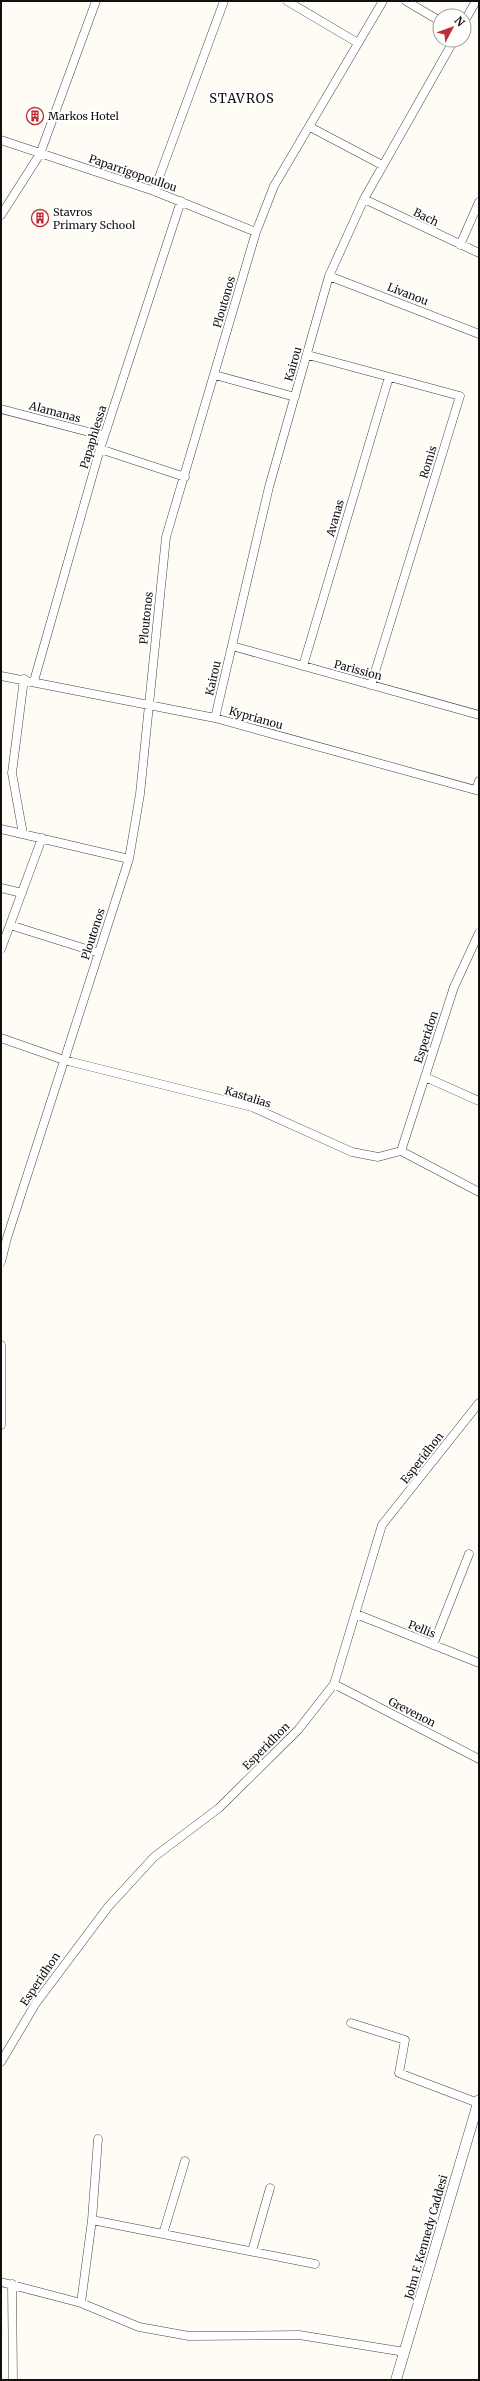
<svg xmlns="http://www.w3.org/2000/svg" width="480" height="2381" viewBox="0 0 480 2381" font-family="Merriweather,serif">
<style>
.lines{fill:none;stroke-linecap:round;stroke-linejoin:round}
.minor-casing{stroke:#434343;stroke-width:9}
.tertiary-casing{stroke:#434343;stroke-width:11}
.minor{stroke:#fff;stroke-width:8}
.tertiary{stroke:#fff;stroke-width:10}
.labels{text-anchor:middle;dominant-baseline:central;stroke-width:4;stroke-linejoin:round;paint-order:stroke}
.poi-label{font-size:11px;fill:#101010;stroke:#fff;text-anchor:start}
.street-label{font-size:11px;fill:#101010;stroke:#fff}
.quarter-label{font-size:13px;letter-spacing:1px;fill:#101010;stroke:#fff}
</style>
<rect width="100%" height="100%" fill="#fefcf4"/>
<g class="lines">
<g class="minor-casing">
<path id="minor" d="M287 1 358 43
M406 1 440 21
M464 22 476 1
M310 127 382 165
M1 140 154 191 256 232
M154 191 224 1
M364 199 479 253
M1 215 40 154 96 1
M460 245 479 202
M329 276 479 334
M308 355 460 396 371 685
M215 375 295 397
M1 409 104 436
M100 449 185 477
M232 646 479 715
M303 666 389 377
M1 676 215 718 479 791
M34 681 100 449 181 201
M215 718 269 487 329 276 364 199 454 40
M476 790 479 781
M1 829 129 859
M23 834 12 773 24 679
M1 888 22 893
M10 925 99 953
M1 949 42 838
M1 1038 64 1060 252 1107 352 1152 378 1157 401 1151 479 1192
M425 1077 479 1101
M401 1151 454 987 479 933
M1 1262 7 1238 129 859 140 794 166 537 256 232 274 186 383 1
M1 1345V1425
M356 1614 479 1663
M433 1645 469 1554
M334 1684 479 1759
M351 2023 405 2040 399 2073 478 2103
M1 2062 36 2003 108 1907 154 1857 219 1808 298 1730 334 1684 382 1525 479 1403
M92 2220 315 2264
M163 2234 185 2161
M252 2251 270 2188
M1 2282 81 2303 139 2327 189 2336 299 2335 405 2352
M12 2284 13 2380
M81 2303 92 2220 98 2139"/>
</g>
<g class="tertiary-casing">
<path id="tertiary" d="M396 2380 479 2100"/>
</g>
<use href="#minor" class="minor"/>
<use href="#tertiary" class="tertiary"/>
</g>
<defs>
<g id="building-ring" transform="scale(0.9)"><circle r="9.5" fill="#fff" stroke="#bc2d35" stroke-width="1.5"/><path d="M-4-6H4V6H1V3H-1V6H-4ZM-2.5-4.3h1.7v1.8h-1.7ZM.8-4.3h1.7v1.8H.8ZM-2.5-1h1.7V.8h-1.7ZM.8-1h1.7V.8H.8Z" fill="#bc2d35"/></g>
</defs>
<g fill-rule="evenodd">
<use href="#building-ring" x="35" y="116"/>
<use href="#building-ring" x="40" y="218"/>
</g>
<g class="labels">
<g class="poi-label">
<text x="48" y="116">Markos Hotel</text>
<text x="53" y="212">Stavros<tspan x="53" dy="13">Primary School</tspan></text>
</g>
<g class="street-label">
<text transform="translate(133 173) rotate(19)">Paparrigopoullou</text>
<text transform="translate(426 217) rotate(26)">Bach</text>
<text transform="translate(408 294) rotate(21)">Livanou</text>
<text transform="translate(224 302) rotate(-74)">Ploutonos</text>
<text transform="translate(293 364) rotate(-74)">Kairou</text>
<text transform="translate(55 412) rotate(15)">Alamanas</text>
<text transform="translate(93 437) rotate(-73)">Papaphlessa</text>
<text transform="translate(428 462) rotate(-73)">Romis</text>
<text transform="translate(335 518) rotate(-74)">Avanas</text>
<text transform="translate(146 618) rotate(-84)">Ploutonos</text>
<text transform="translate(358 670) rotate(15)">Parission</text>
<text transform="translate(213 678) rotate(-77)">Kairou</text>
<text transform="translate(256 718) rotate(16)">Kyprianou</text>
<text transform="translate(93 934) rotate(-72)">Ploutonos</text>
<text transform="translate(426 1037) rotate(-72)">Esperidon</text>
<text transform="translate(248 1097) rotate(17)">Kastalias</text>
<text transform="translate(422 1458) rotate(-52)">Esperidhon</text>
<text transform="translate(422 1629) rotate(22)">Pellis</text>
<text transform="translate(412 1712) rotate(27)">Grevenon</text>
<text transform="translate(266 1746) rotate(-45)">Esperidhon</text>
<text transform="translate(40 1979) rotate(-56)">Esperidhon</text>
<text transform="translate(426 2237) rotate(-74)">John F. Kennedy Caddesi</text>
</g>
<g class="quarter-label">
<text x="242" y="98">STAVROS</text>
</g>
</g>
<rect width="480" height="2381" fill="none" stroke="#101010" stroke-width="4"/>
<g transform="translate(452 28) rotate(49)"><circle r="19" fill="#ffffff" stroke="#9f9f9f"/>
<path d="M0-3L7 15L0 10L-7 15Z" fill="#bc2d35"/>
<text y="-6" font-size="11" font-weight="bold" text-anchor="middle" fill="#101010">N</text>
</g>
</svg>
